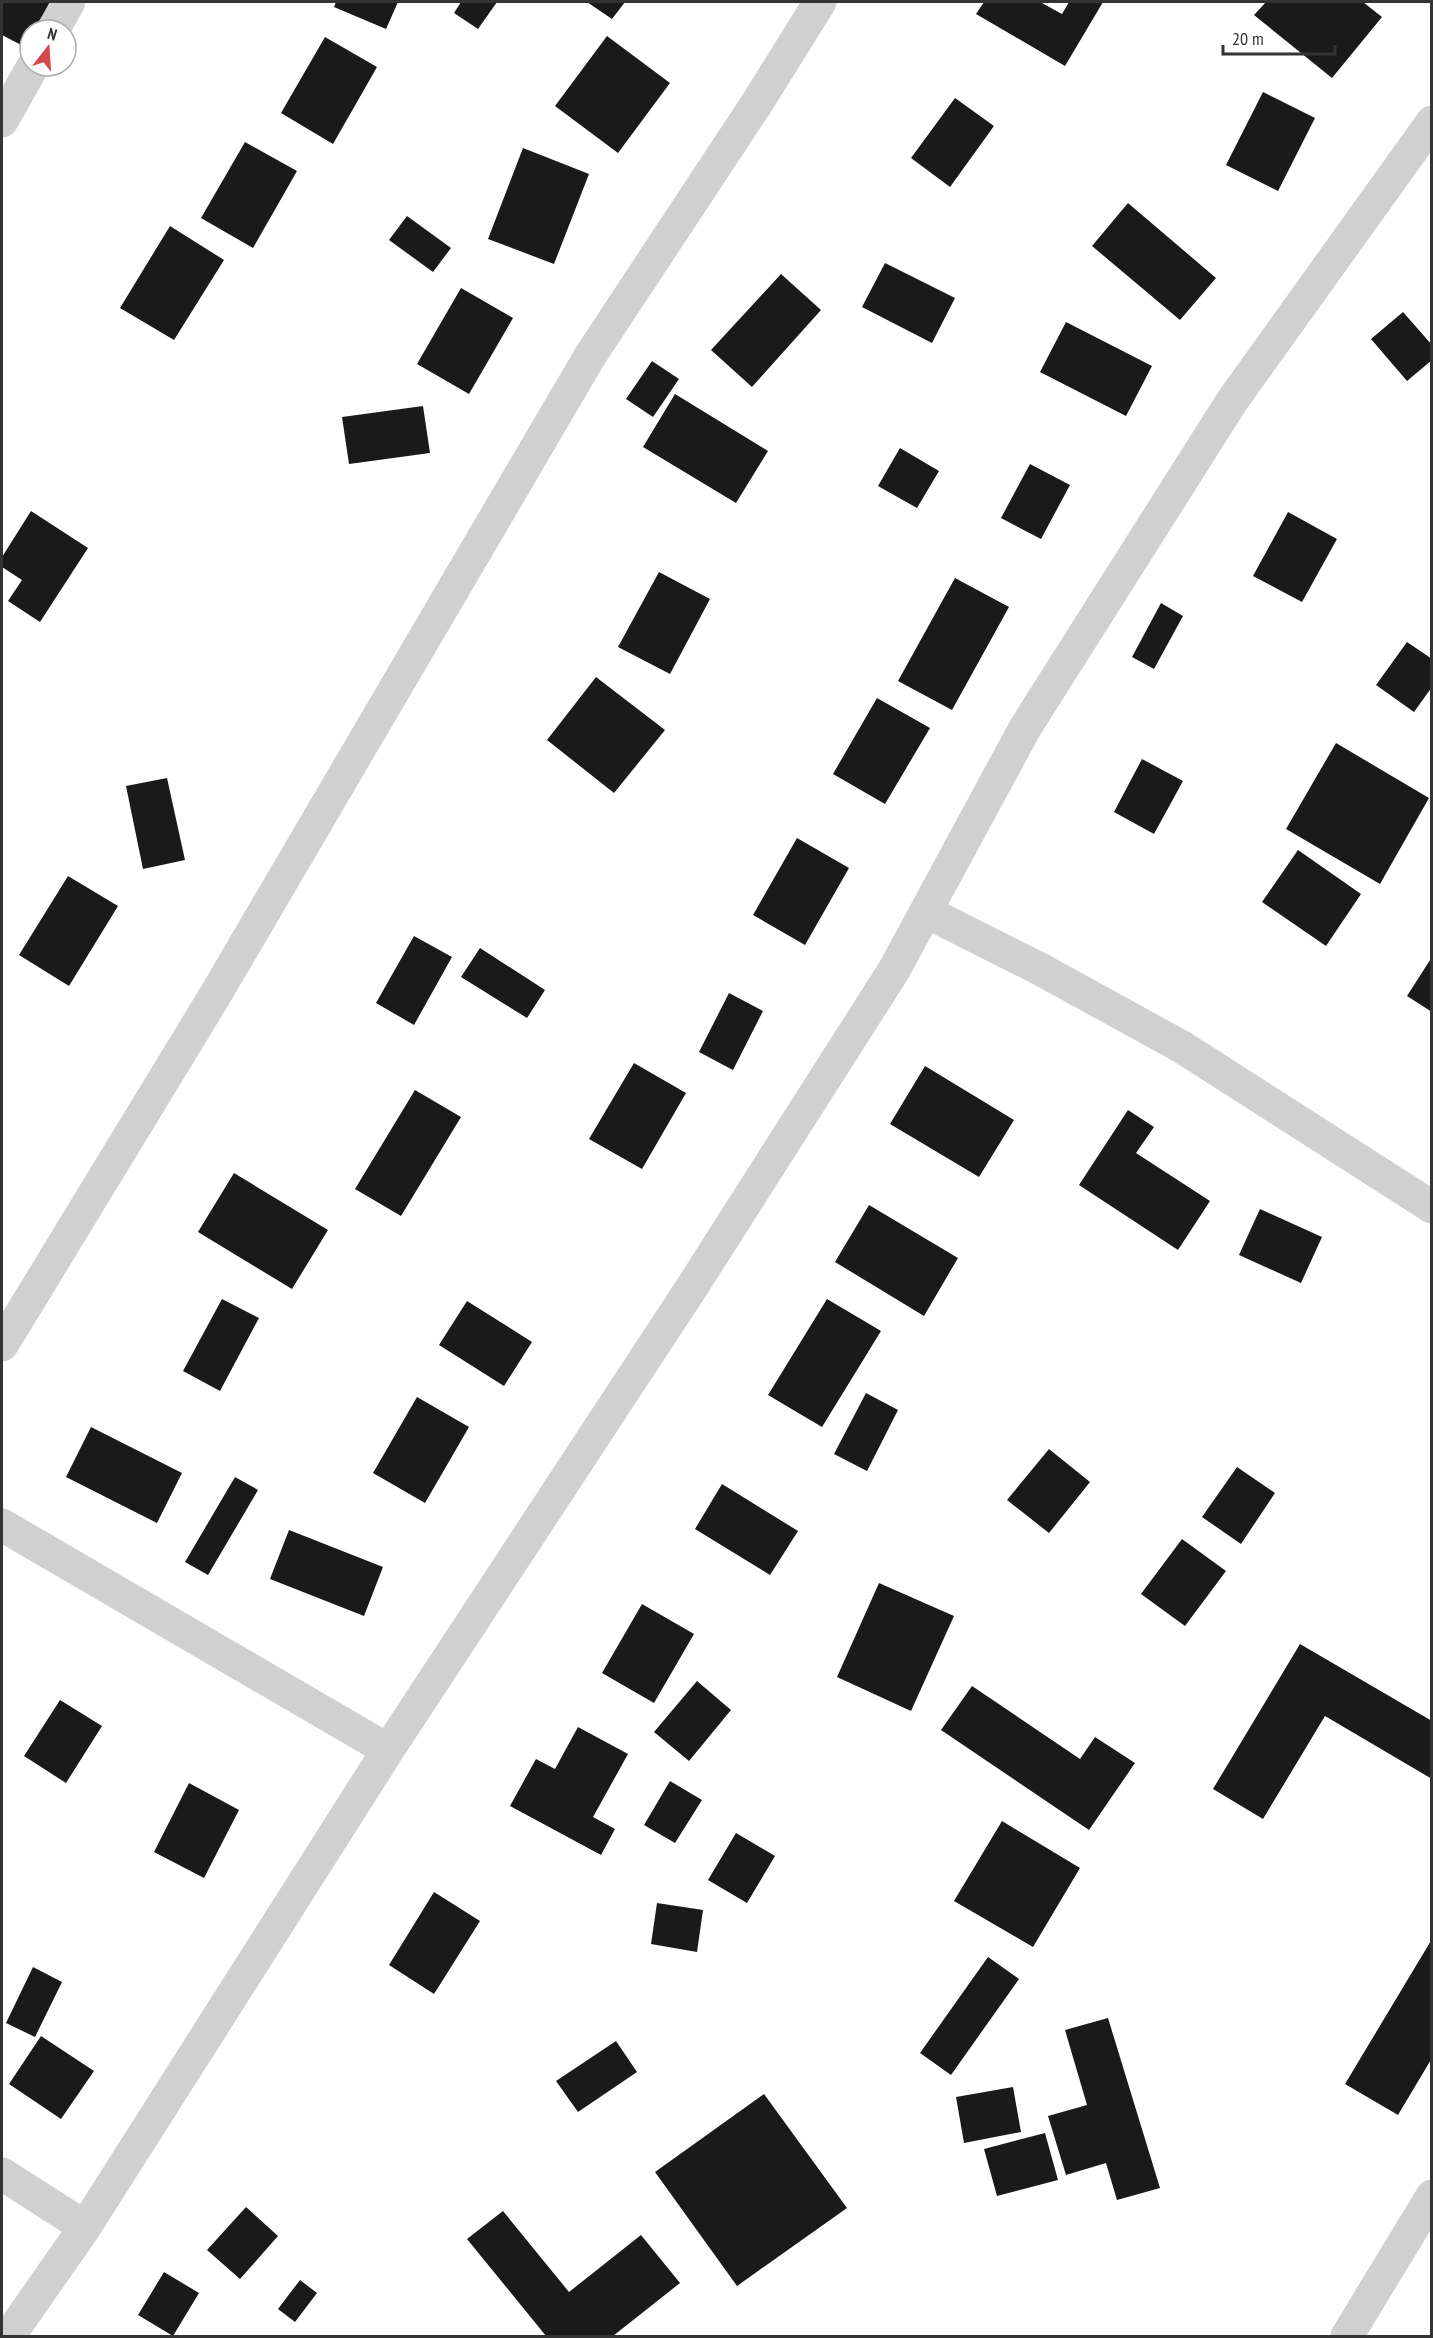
<svg xmlns="http://www.w3.org/2000/svg" width="1433" height="2338" viewBox="0 0 1433 2338" font-family="'PT Sans Narrow',sans-serif">
<style>
.building{fill:#1a1a1a}
.lines{fill:none;stroke-linecap:round;stroke-linejoin:round}
.minor{stroke:#d0d0d0;stroke-width:33}
</style>
<rect width="100%" height="100%" fill="#fff"/>
<path class="building" d="M2 2H50L36 30H30L27 48 2 35Z
M336 2H398L386 29 334 7Z
M461 2H497L478 29 454 13Z
M587 2H625L612 19Z
M984 2H1040L1062 14 1069 2H1103L1065 66 976 14Z
M1266 2H1363L1382 17 1332 78 1254 15Z
M607 36 670 83 618 153 555 106Z
M325 37 377 67 333 144 281 113Z
M1263 92 1315 118 1278 191 1226 165Z
M955 98 994 126 950 187 911 158Z
M245 142 297 171 253 248 201 218Z
M523 148 589 174 554 264 488 239Z
M1128 203 1216 278 1180 320 1092 246Z
M407 216 451 248 433 272 389 240Z
M170 226 224 260 174 340 120 308Z
M885 263 955 298 932 343 862 307Z
M781 274 821 310 752 387 711 350Z
M461 288 513 318 469 394 417 364Z
M1403 312 1432 345V360L1407 381 1371 339Z
M1066 322 1152 366 1126 416 1040 372Z
M652 361 679 379 653 417 626 399Z
M675 394 768 451 736 503 643 447Z
M423 406 430 453 349 464 342 417Z
M900 448 939 471 917 508 878 486Z
M1030 464 1070 485 1041 539 1001 518Z
M31 511 88 548 40 622 8 601 22 580 2 567V557Z
M1288 512 1337 539 1302 602 1253 576Z
M659 572 710 599 670 674 618 647Z
M955 578 1009 607 952 710 898 681Z
M1161 603 1183 616 1154 669 1132 657Z
M1407 642 1432 659V687L1414 712 1376 685Z
M596 677 665 730 614 793 547 740Z
M877 698 930 728 885 804 833 774Z
M1336 743 1429 798 1380 884 1286 829Z
M1142 759 1183 781 1154 834 1114 812Z
M167 778 185 860 143 869 126 786Z
M797 838 849 868 805 945 753 915Z
M1298 850 1361 894 1326 946 1262 902Z
M68 876 118 906 69 986 19 955Z
M414 936 452 957 414 1025 376 1003Z
M480 948 545 990 527 1018 461 977Z
M1432 957V1012L1407 996Z
M729 993 763 1011 733 1070 699 1052Z
M634 1063 686 1093 642 1169 589 1139Z
M925 1066 1014 1120 979 1177 890 1124Z
M415 1090 461 1117 401 1216 355 1189Z
M1128 1110 1154 1127 1136 1153 1210 1201 1178 1250 1079 1185Z
M234 1173 328 1230 292 1289 198 1232Z
M869 1205 958 1258 924 1316 835 1262Z
M1260 1209 1322 1237 1301 1283 1239 1255Z
M222 1299 259 1318 220 1391 183 1371Z
M827 1299 881 1331 822 1427 768 1395Z
M467 1301 532 1342 504 1386 439 1345Z
M866 1393 898 1410 867 1471 834 1454Z
M417 1397 469 1427 425 1503 373 1473Z
M91 1427 182 1473 157 1523 66 1477Z
M1049 1449 1090 1482 1049 1533 1007 1500Z
M1237 1467 1275 1493 1241 1544 1202 1517Z
M235 1477 258 1490 208 1575 185 1562Z
M722 1484 798 1531 770 1575 695 1529Z
M289 1530 383 1567 364 1616 270 1579Z
M1182 1539 1226 1571 1185 1626 1141 1594Z
M879 1583 954 1616 911 1711 837 1677Z
M642 1604 694 1634 654 1703 602 1673Z
M1300 1644 1432 1721V1779L1325 1716 1263 1819 1213 1789Z
M697 1681 731 1710 689 1761 654 1732Z
M972 1686 1080 1759 1095 1737 1135 1763 1089 1830 941 1730Z
M60 1700 102 1726 66 1783 24 1756Z
M578 1727 628 1754 593 1817 615 1829 601 1855 510 1806 536 1759 555 1769Z
M670 1781 702 1800 675 1843 644 1825Z
M189 1783 239 1810 204 1878 154 1852Z
M1002 1821 1080 1868 1033 1947 954 1901Z
M736 1833 775 1856 747 1903 708 1880Z
M434 1892 480 1921 434 1994 389 1965Z
M657 1903 703 1910 697 1952 651 1944Z
M1432 1939V2058L1398 2115 1345 2084Z
M988 1957 1019 1979 951 2075 920 2053Z
M33 1967 62 1982 35 2037 6 2023Z
M1108 2018 1160 2188 1117 2200 1106 2163 1066 2175 1048 2116 1087 2105 1065 2030Z
M41 2036 94 2071 61 2119 9 2084Z
M616 2041 637 2072 578 2112 556 2081Z
M1013 2087 1021 2132 964 2143 956 2097Z
M764 2094 847 2208 737 2286 655 2172Z
M1045 2133 1058 2180 997 2196 984 2149Z
M246 2207 278 2236 240 2279 207 2250Z
M503 2211 569 2292 641 2235 680 2283 613 2336H546L467 2239Z
M164 2272 199 2293 173 2336 138 2315Z
M300 2280 317 2293 295 2322 278 2309Z"/>
<g class="lines">
<path class="minor" d="M53 30 69 2
M2 121 33 66
M927 912 1040 969 1182 1047 1432 1207
M2 1345 214 997 590 356 757 103 820 2
M2 1525 388 1750
M2 2174 85 2227
M9 2336 85 2227 388 1750 692 1287 894 970 1025 728 1232 401 1432 122
M1347 2336 1432 2196"/>
</g>
<rect width="1433" height="2338" fill="none" stroke="#333333" stroke-width="6"/>
<g transform="translate(48 48) rotate(17)"><circle r="28" fill="#ffffff" stroke="#adadad" stroke-width="1.5"/>
<path d="M0-4.5L10 22L0 15L-10 22Z" fill="#d5494d"/>
<text y="-9" font-size="16" font-weight="bold" text-anchor="middle" fill="#333333">N</text>
</g>
<path d="M1223 45v9h112v-9" fill="none" stroke="#333333" stroke-width="3"/>
<text x="1232" y="45" font-size="18" fill="#333333" stroke="#ffffff" stroke-width="4.5" paint-order="stroke">20 m</text>
</svg>
